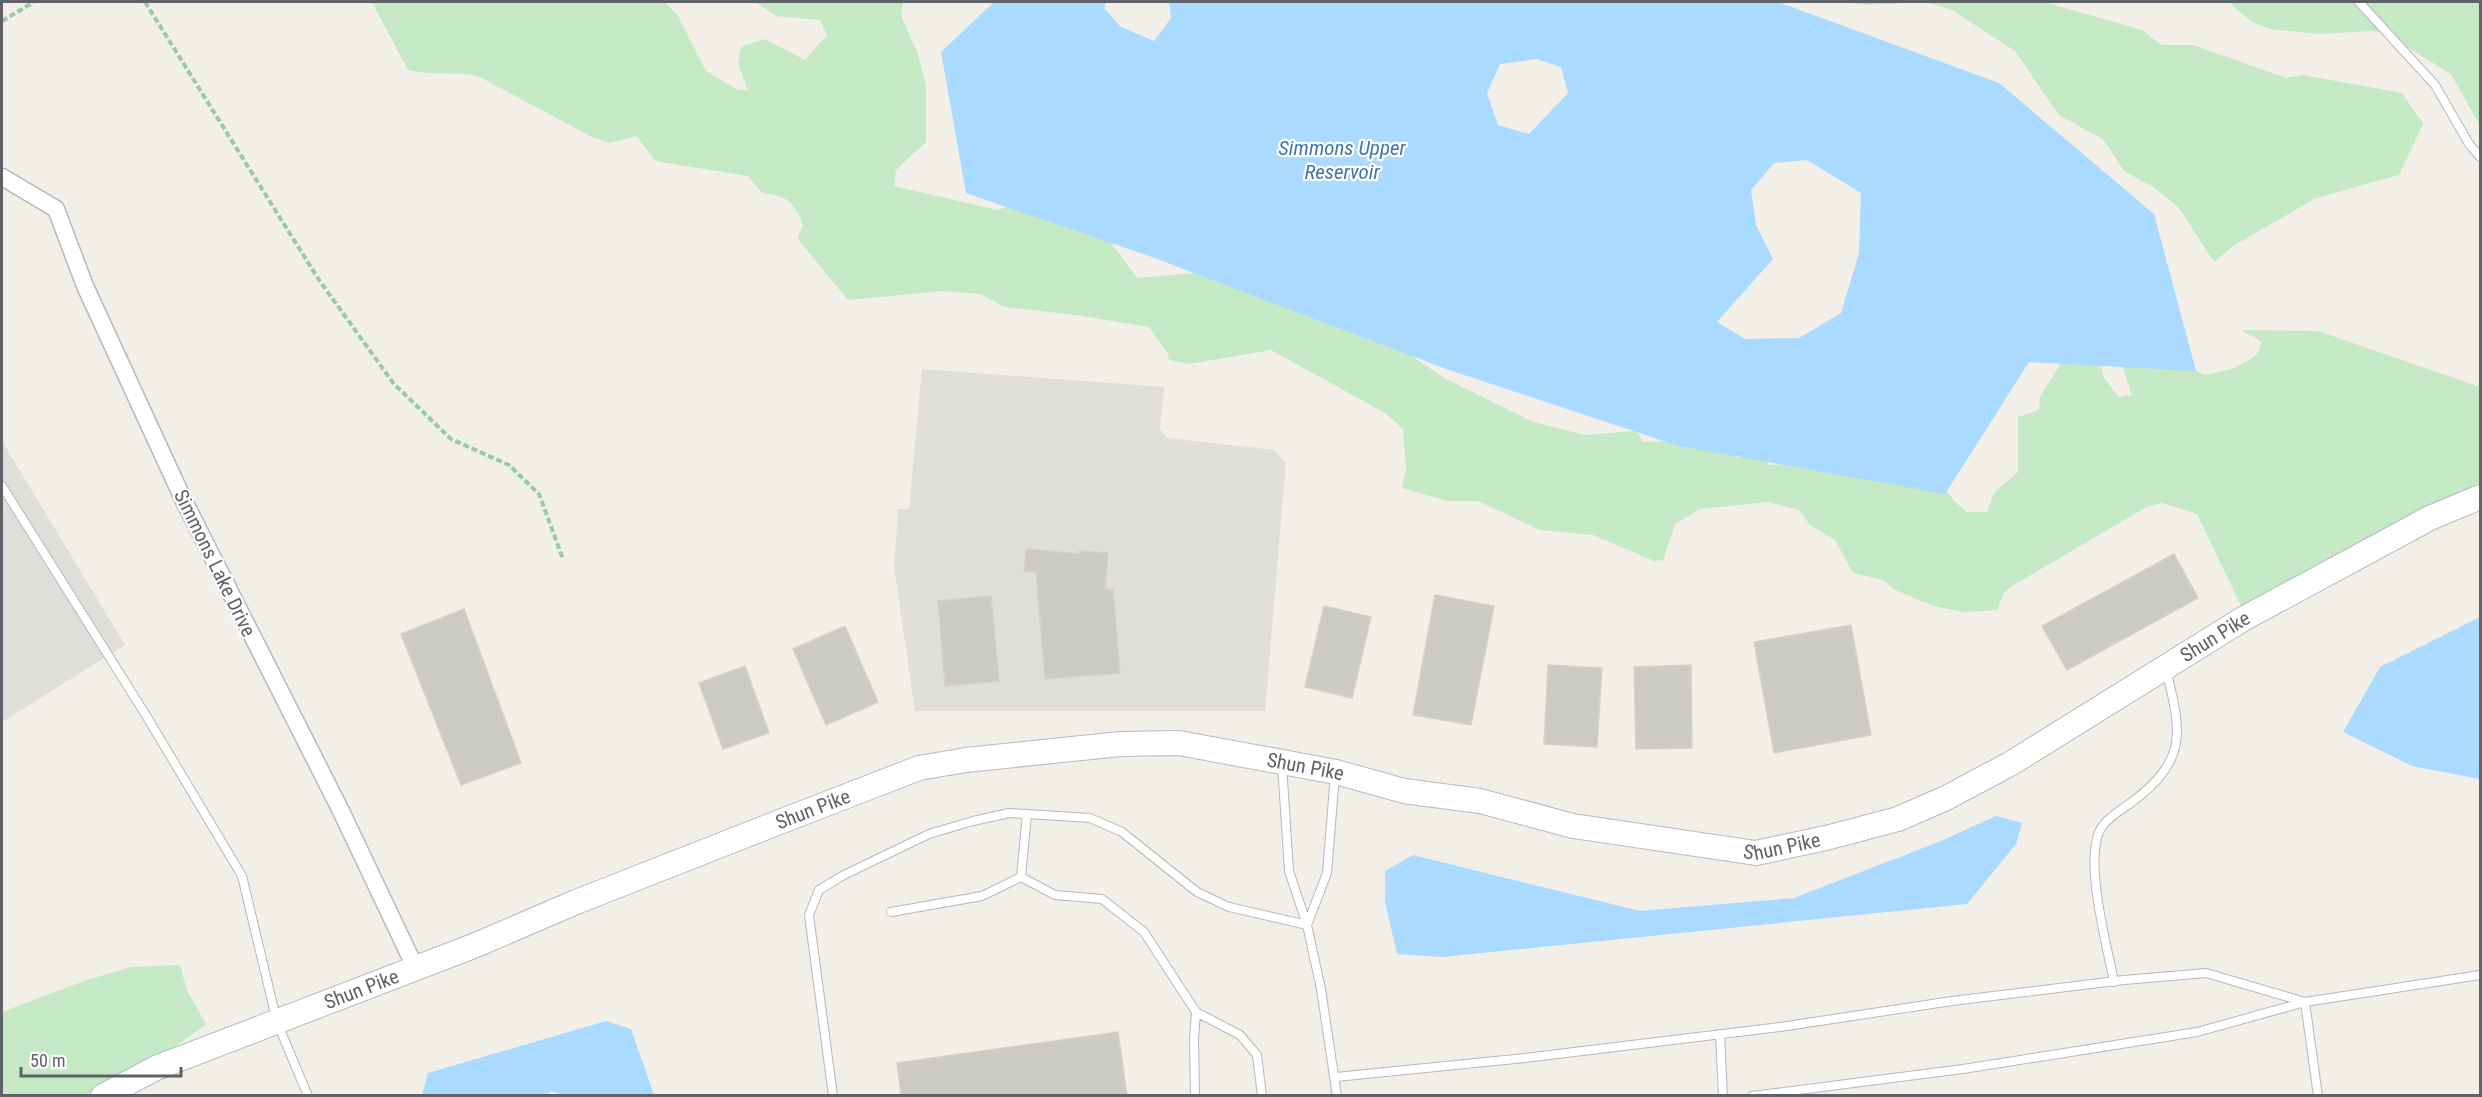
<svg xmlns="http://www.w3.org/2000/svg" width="2482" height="1097" viewBox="0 0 2482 1097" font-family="'Roboto Condensed',sans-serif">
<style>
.industrial{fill:#e0deda}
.green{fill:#c5e8c5}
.water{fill:#aadaff;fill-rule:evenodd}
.building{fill:#cccac5;stroke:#d6d1c6;stroke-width:1.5}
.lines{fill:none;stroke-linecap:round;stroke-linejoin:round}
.lane-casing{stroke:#b5b8bc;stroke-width:10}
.street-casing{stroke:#b5b8bc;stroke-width:19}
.secondary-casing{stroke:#b6babf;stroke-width:26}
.path{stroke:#9cc7a9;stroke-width:4;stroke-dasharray:6 3;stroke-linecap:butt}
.lane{stroke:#fff;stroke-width:8}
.street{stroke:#fff;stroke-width:16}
.secondary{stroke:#fff;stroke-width:24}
.labels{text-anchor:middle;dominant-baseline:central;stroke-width:4.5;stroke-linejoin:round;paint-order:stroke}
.street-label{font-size:20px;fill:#5f6368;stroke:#fff}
.water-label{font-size:21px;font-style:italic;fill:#4174aa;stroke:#fff}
</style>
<rect width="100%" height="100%" fill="#f1efe8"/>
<path class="industrial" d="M922 369 1164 387 1160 429 1167 438 1274 450 1286 463 1265 711H915L894 566 898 509H909Z
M2 441 125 645 2 722Z"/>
<path class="green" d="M372 2H665L678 16 706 71 738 90H748L738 64 741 47 764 39 805 60 827 35 820 20 776 16 755 2H903L901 16 918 54 926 85V142L896 170 894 186 997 210 1039 198 1083 205 1137 278 1195 273 1383 336 1444 378 1531 421 1584 435 1636 431 1643 442 1721 440 1736 458 1756 455 1771 465 1925 458 1954 501 1967 512H1987L1994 493 2018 472V417L2039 410 2040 397 2061 363 2080 297 2104 378 2119 397 2132 395 2119 355 2140 351 2146 368 2173 360 2205 375 2235 368 2257 355 2262 342 2241 330 2318 331 2480 387V499L2245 614 2197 514 2162 503 2148 506 2012 586 2004 593 1997 610 1963 612 1934 606 1895 590 1883 580 1853 573 1835 540 1810 525 1799 510 1769 502 1700 509 1675 524 1663 560 1654 561 1593 535 1540 530 1478 501H1447L1402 488 1406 468 1403 429 1385 413 1271 350 1189 364 1169 360 1168 354 1149 327 1076 315 1005 307 980 294 942 291 848 300 797 238 803 225C794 201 787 196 762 193L748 176 655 161 637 136 610 143 590 136 478 76C453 71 432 76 408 70Z
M1839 2H2044L2142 30 2161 45H2193L2286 78 2303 75 2402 93 2423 124 2399 175 2316 198 2233 246 2214 262 2179 208 2155 188 2124 171 2104 140 2059 115 2015 51 1952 10 1925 2 1867 5Z
M2233 2H2480V126L2451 74 2384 33 2372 31 2318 34 2270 29 2252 22 2232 5Z
M180 965 187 991 206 1024 200 1029 105 1095 2 1096V1012L87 980 131 967Z"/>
<path class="water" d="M994 2H1106L1104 8 1121 27 1154 41 1171 18 1169 2H1778L1999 83 2154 214 2196 371 2029 362 1945 494 1679 446 1449 370 1152 257 966 193 941 52ZM1536 59 1561 67 1568 93 1529 134 1498 125 1487 93 1500 64ZM1807 160 1861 193 1859 253 1841 313 1799 338 1745 339 1717 322 1773 259 1756 225 1751 190 1774 163Z
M2480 617V779L2412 766 2343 732 2380 667Z
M1996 816 2022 823 2016 844 1967 904 1442 957 1397 954 1385 902V871L1413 855 1640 911 1794 898 1941 841Z
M606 1021 631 1029 654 1095 566 1096 551 1091 545 1096 422 1095 428 1073Z"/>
<path class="building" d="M1026 549 1079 554V551L1108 553 1105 590 1113 589 1120 673 1045 679 1036 572 1024 571Z
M2174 554 2198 598 2067 670 2042 626Z
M1435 595 1494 606 1471 725 1413 715Z
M991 596 999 681 945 686 938 601Z
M1324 606 1371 617 1352 698 1305 687Z
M464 609 521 763 461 785 401 634Z
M1851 625 1871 735 1774 753 1754 642Z
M845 626 878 702 826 725 793 649Z
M1548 665 1602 668 1597 747 1544 744Z
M1691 665 1692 748 1636 749 1634 667Z
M745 666 769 733 723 749 699 683Z
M1118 1032 1127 1095H901L897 1063Z"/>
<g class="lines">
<g class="lane-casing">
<path id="lane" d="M2359 2 2435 85 2469 144 2480 157
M2 486 147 717 242 876 277 1022 308 1096
M1282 764 1289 871 1307 925 1321 989 1337 1096
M1027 814 1021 877 1055 895 1102 899 1144 932 1196 1012 1240 1035 1257 1055 1262 1096
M891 912 982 896 1021 877
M1307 925 1327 873 1335 774
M2114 982C2107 946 2085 865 2099 832 2105 819 2121 810 2132 802 2189 759 2181 731 2166 669
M1720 1034 1723 1096
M1336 1077 1525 1058 1780 1027 1952 1001 2124 980 2206 973 2305 1002 2197 1032 1963 1069 1752 1096
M833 1096 809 915 819 890 844 875 929 834 973 821 1009 813 1027 814 1090 818 1122 832 1197 892 1229 907 1307 925
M1195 1096 1194 1039 1196 1012
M2318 1096 2305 1002 2480 975"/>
</g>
<g class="street-casing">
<path id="street" d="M2 177 56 209 85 286 184 501 340 809 415 967"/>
</g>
<g class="secondary-casing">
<g id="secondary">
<path id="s1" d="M103 1096 156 1068 476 945 576 902 777 823 919 768 966 760 1120 744 1179 743 1336 772 1404 791 1480 801 1573 826 1756 853 1826 838 1898 819 1946 798 2010 764 2243 619 2430 518 2480 497"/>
</g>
</g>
<path class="path" d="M145 2 319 280 394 384 451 439 509 465 539 494 563 559
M2 21 34 2"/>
<use href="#lane" class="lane"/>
<use href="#street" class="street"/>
<use href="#secondary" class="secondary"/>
</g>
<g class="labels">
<g class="street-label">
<text transform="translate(215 563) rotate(64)">Simmons Lake Drive</text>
<text stroke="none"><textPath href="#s1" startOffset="2242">Shun Pike</textPath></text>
<text stroke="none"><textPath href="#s1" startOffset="1270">Shun Pike</textPath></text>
<text stroke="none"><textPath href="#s1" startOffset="766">Shun Pike</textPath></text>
<text stroke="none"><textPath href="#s1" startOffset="1756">Shun Pike</textPath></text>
<text stroke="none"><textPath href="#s1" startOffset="280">Shun Pike</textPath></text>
</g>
<g class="water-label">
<text x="1342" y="148">Simmons Upper<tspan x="1342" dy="24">Reservoir</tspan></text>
</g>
</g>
<rect width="2482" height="1097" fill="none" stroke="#5f6368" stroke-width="6"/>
<path d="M21 1067v9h160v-9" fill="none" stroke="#5f6368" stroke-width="3"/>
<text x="30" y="1067" font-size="18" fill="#5f6368" stroke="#ffffff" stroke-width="4.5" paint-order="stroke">50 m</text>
</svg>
